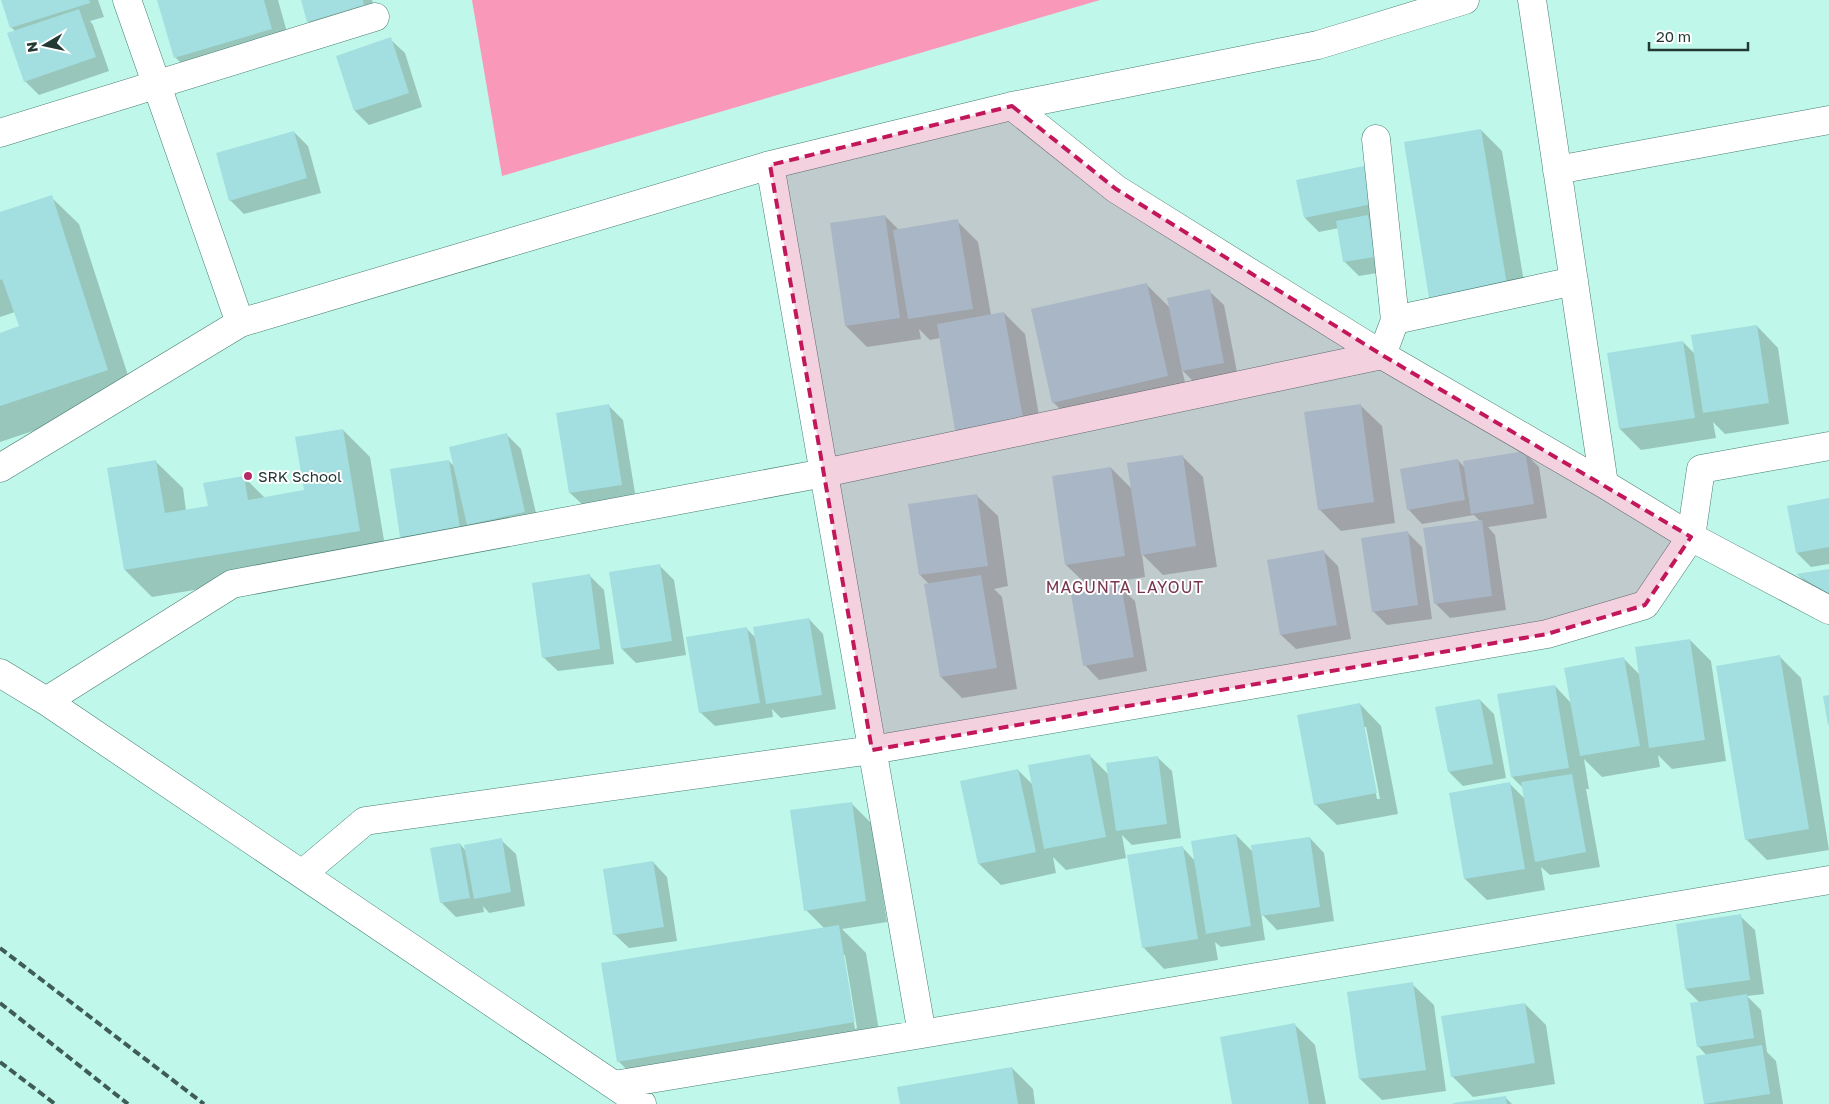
<svg xmlns="http://www.w3.org/2000/svg" width="1829" height="1104" viewBox="0 0 1829 1104" font-family="'Golos Text',sans-serif">
<style>
.green{fill:#fa98b9}
.shadow{fill:#0003;fill-rule:evenodd}
.building{fill:#a3dee0}
.lines{fill:none;stroke-linecap:round;stroke-linejoin:round}
.minor-casing{stroke:#477d71;stroke-width:29}
.minor{stroke:#fff;stroke-width:28}
.rail{stroke:#3f5c55;stroke-width:4;stroke-dasharray:8 4;stroke-linecap:butt}
.marked{fill:#c2185b;fill-opacity:0.2;stroke:#c2185b;stroke-width:4;stroke-dasharray:10 6;stroke-linejoin:round}
.poi-dot{fill:#b42b68;stroke:#fff;stroke-width:2}
.labels{text-anchor:middle;dominant-baseline:central;stroke-width:4;stroke-linejoin:round;paint-order:stroke}
.poi-label{font-size:15px;fill:#223934;stroke:#fff;text-anchor:start}
.neighbourhood-label{font-size:16px;letter-spacing:1px;fill:#79354e;stroke:#fff}
</style>
<rect width="100%" height="100%" fill="#bff8ea"/>
<path class="green" d="M472 0H1100L502 176Z"/>
<path class="shadow" d="M3 0H98L104 17 90 21 93 25 109 71 39 95 25 81 16 32 11 27Z
M158 0H278L292 50 196 78 175 57Z
M302 0H372L378 19 323 35 308 21Z
M390 39 405 53 422 107 369 125 355 111 337 57Z
M1481 130 1502 151 1528 306 1452 318 1430 297Z
M294 132 308 146 321 193 244 214 230 200Z
M1363 168 1378 182 1389 271 1359 276 1344 261 1339 228 1319 232 1305 218Z
M51 197 79 224 135 397 0 442V334L20 327 15 312 0 317V214Z
M885 216 899 230 957 221 978 242 991 315 1004 313 1025 334 1043 439 977 450 956 429 940 338 930 340 919 329 921 339 867 347 846 326Z
M1147 285 1170 308 1209 291 1224 305 1238 377 1197 385 1182 370 1189 398 1075 424 1053 402Z
M1757 326 1778 348 1789 424 1725 434 1713 422 1716 438 1641 450 1620 429 1683 342 1695 354Z
M1360 405 1382 426 1395 523 1341 531 1319 509Z
M609 406 623 420 636 499 585 507 570 493Z
M343 430 370 457 387 558 152 597 125 570 155 461 183 488 186 511 209 507 244 477 265 498 305 491Z
M507 435 521 449 539 526 415 551 401 536 449 461 456 468Z
M1525 453 1539 467 1547 518 1488 527 1495 535 1506 610 1450 618 1436 604 1480 521 1474 515 1422 524 1408 509 1458 460 1465 468Z
M1182 456 1203 477 1217 567 1163 575 1142 554 1145 577 1088 586 1066 565 1111 468 1132 489Z
M976 495 998 516 1008 586 994 589 1002 597 1017 689 962 698 941 677 930 585 920 575Z
M1829 499V564L1811 567 1797 553 1788 507Z
M1408 533 1422 547 1432 619 1387 625 1373 611Z
M1324 552 1338 566 1351 639 1296 649 1281 635Z
M660 566 674 580 686 655 636 663 622 649Z
M1829 570V598L1812 588 1798 575Z
M590 576 604 590 614 664 558 671 543 657Z
M1120 587 1135 601 1147 671 1099 680 1085 665Z
M809 619 823 634 836 709 781 718 772 709 773 717 715 726 700 712 746 628 756 638Z
M1690 640 1711 661 1726 761 1672 769 1658 755 1660 767 1602 777 1584 759 1589 789H1586L1600 867 1550 875 1541 867 1545 890 1487 900 1465 879 1510 784 1525 799 1523 788 1512 777 1555 686 1571 703 1624 659 1640 675Z
M1780 657 1801 678 1829 850 1767 860 1746 839Z
M1480 700 1494 714 1506 778 1463 786 1449 772Z
M1360 704 1381 726 1398 814 1337 825 1315 804ZM1364 727H1366L1380 799H1377Z
M1089 755 1109 775 1157 757 1172 771 1181 838 1132 845 1122 835 1126 858 1066 870 1053 857 1056 873 1001 885 979 864 962 782 1018 770 1033 785Z
M851 803 872 824 887 922 842 929 866 953 882 1049 646 1088 618 1061 824 928 806 910ZM843 955H845L857 1028 855 1029Z
M1236 835 1253 852 1310 838 1324 853 1334 921 1277 930 1261 913 1265 940 1221 947 1215 942 1218 960 1164 969 1143 947 1183 848 1195 861Z
M501 840 516 854 525 906 489 913 483 906 484 912 456 917 441 902 460 844 466 851Z
M653 862 667 877 677 941 629 948 614 934Z
M1740 916 1755 930 1764 994 1747 996 1761 1010 1767 1052 1776 1061 1783 1104H1705L1697 1057 1707 1056 1698 1046 1700 1003 1686 989Z
M1412 984 1434 1005 1446 1091 1382 1100 1360 1079 1348 993Z
M1525 1004 1546 1025 1555 1084 1473 1097 1452 1076Z
M1294 1024 1315 1045 1326 1104H1234Z
M1012 1068 1033 1089 1035 1104H901Z
M1505 1097 1512 1104H1453Z"/>
<path class="building" d="M1 0H89L90 3 10 28Z
M157 0H264L272 29 174 58Z
M301 0H363L364 5 307 22Z
M79 9 96 57 24 82 7 33Z
M391 37 409 93 354 111 336 56Z
M1481 129 1507 285 1429 298 1404 142Z
M294 131 307 178 229 201 216 153Z
M1364 166 1372 204 1304 218 1296 180Z
M52 195 108 370 0 406V333L19 326 2 279 0 280V212Z
M885 215 900 318 845 326 830 223Z
M1368 215 1375 257 1343 262 1336 221Z
M958 219 973 309 908 319 893 230Z
M1147 283 1168 376 1052 403 1031 309Z
M1210 289 1224 363 1182 371 1167 298Z
M1004 312 1023 418 955 430 937 324Z
M1757 325 1769 403 1703 413 1691 335Z
M1683 341 1695 418 1619 429 1607 353Z
M609 404 622 485 569 493 556 413Z
M1361 404 1374 502 1318 510 1304 412Z
M343 429 360 531 124 570 107 468 156 460 165 513 208 506 203 483 244 476 248 500 304 490 295 437Z
M507 433 525 512 467 525 449 447Z
M1525 451 1534 504 1471 514 1463 461Z
M1183 455 1196 546 1141 555 1127 463Z
M1458 459 1465 500 1407 510 1400 469Z
M449 460 460 528 400 537 390 469Z
M1111 467 1125 556 1065 565 1052 476Z
M977 494 988 566 919 575 908 504Z
M1829 498V547L1796 553 1787 506Z
M1482 520 1492 596 1434 604 1423 528Z
M1408 531 1418 605 1372 612 1361 538Z
M1324 550 1337 625 1280 635 1267 560Z
M660 564 672 641 621 649 609 572Z
M1829 569V594L1796 574Z
M590 574 600 649 542 658 532 583Z
M981 575 997 668 940 677 924 584Z
M1121 585 1134 657 1083 666 1071 594Z
M809 618 822 695 766 704 753 627Z
M747 627 760 703 699 713 686 637Z
M1690 639 1705 740 1649 748 1635 647Z
M1780 655 1809 829 1745 840 1716 666Z
M1624 657 1640 746 1580 756 1564 668Z
M1555 685 1569 768 1511 777 1497 694Z
M1829 695V725H1828L1823 696Z
M1480 699 1493 764 1448 772 1435 707Z
M1360 703 1377 793 1314 805 1297 715Z
M1090 754 1106 837 1044 849 1028 765Z
M1158 756 1167 824 1116 831 1106 763Z
M1018 769 1036 852 978 864 960 781Z
M1572 774 1586 852 1535 862 1521 782Z
M1510 782 1525 869 1464 879 1449 793Z
M852 802 866 901 804 911 790 810Z
M1236 834 1251 926 1206 934 1191 841Z
M1310 837 1320 907 1261 916 1251 845Z
M502 838 511 892 474 899 464 845Z
M460 843 470 898 440 903 430 848Z
M1183 846 1198 939 1142 948 1127 855Z
M653 861 664 927 613 935 603 869Z
M1741 914 1750 980 1685 989 1676 924Z
M839 925 855 1022 617 1062 601 963Z
M1413 982 1426 1070 1359 1079 1347 992Z
M1747 994 1754 1038 1697 1047 1690 1003Z
M1525 1003 1535 1063 1451 1077 1441 1016Z
M1295 1023 1309 1104H1232L1220 1037Z
M1762 1045 1770 1094 1704 1104 1696 1056Z
M1012 1067 1018 1104H900L897 1087Z
M1506 1096 1507 1104H1453V1103Z"/>
<g class="lines">
<g class="minor-casing">
<path id="minor" d="M127 0 240 323
M1532 0 1604 484
M1012 106 1116 189 1382 355 1604 484 1691 537 1829 610
M0 133 375 17
M1376 139 1395 320 1574 281
M770 165 922 1034
M1557 170 1829 120
M0 468 240 323 770 165 1012 106 1318 45 1465 0
M0 673 46 701 642 1104
M46 701 232 584 824 473 1382 355 1395 320
M302 874 365 821 872 750 1547 634 1645 605 1691 537 1701 469 1829 446
M614 1085 922 1034 1829 880"/>
</g>
<use href="#minor" class="minor"/>
<path class="rail" d="M0 948 204 1104
M0 1003 128 1104
M0 1062 55 1104"/>
</g>
<path class="marked" d="M1012 106 1116 189 1382 355 1691 537 1645 605 1547 634 872 750 770 165Z"/>
<circle class="poi-dot" cx="248" cy="476" r="5"/>
<g class="labels">
<g class="poi-label">
<text x="258" y="476">SRK School</text>
</g>
<g class="neighbourhood-label">
<text x="1125" y="587">MAGUNTA LAYOUT</text>
</g>
</g>
<g transform="translate(45 45) rotate(261)" stroke="#ffffff" stroke-width="4" paint-order="stroke">
<path d="M0-4L9 19L0 12L-9 19Z" fill="#223934"/>
<text y="-8" font-size="14" font-weight="bold" text-anchor="middle" fill="#223934">N</text>
</g>
<path d="M1649 42v8h99v-8" fill="none" stroke="#223934" stroke-width="2.5"/>
<text x="1656" y="42" font-size="15" fill="#223934" stroke="#ffffff" stroke-width="4" paint-order="stroke">20 m</text>
</svg>
